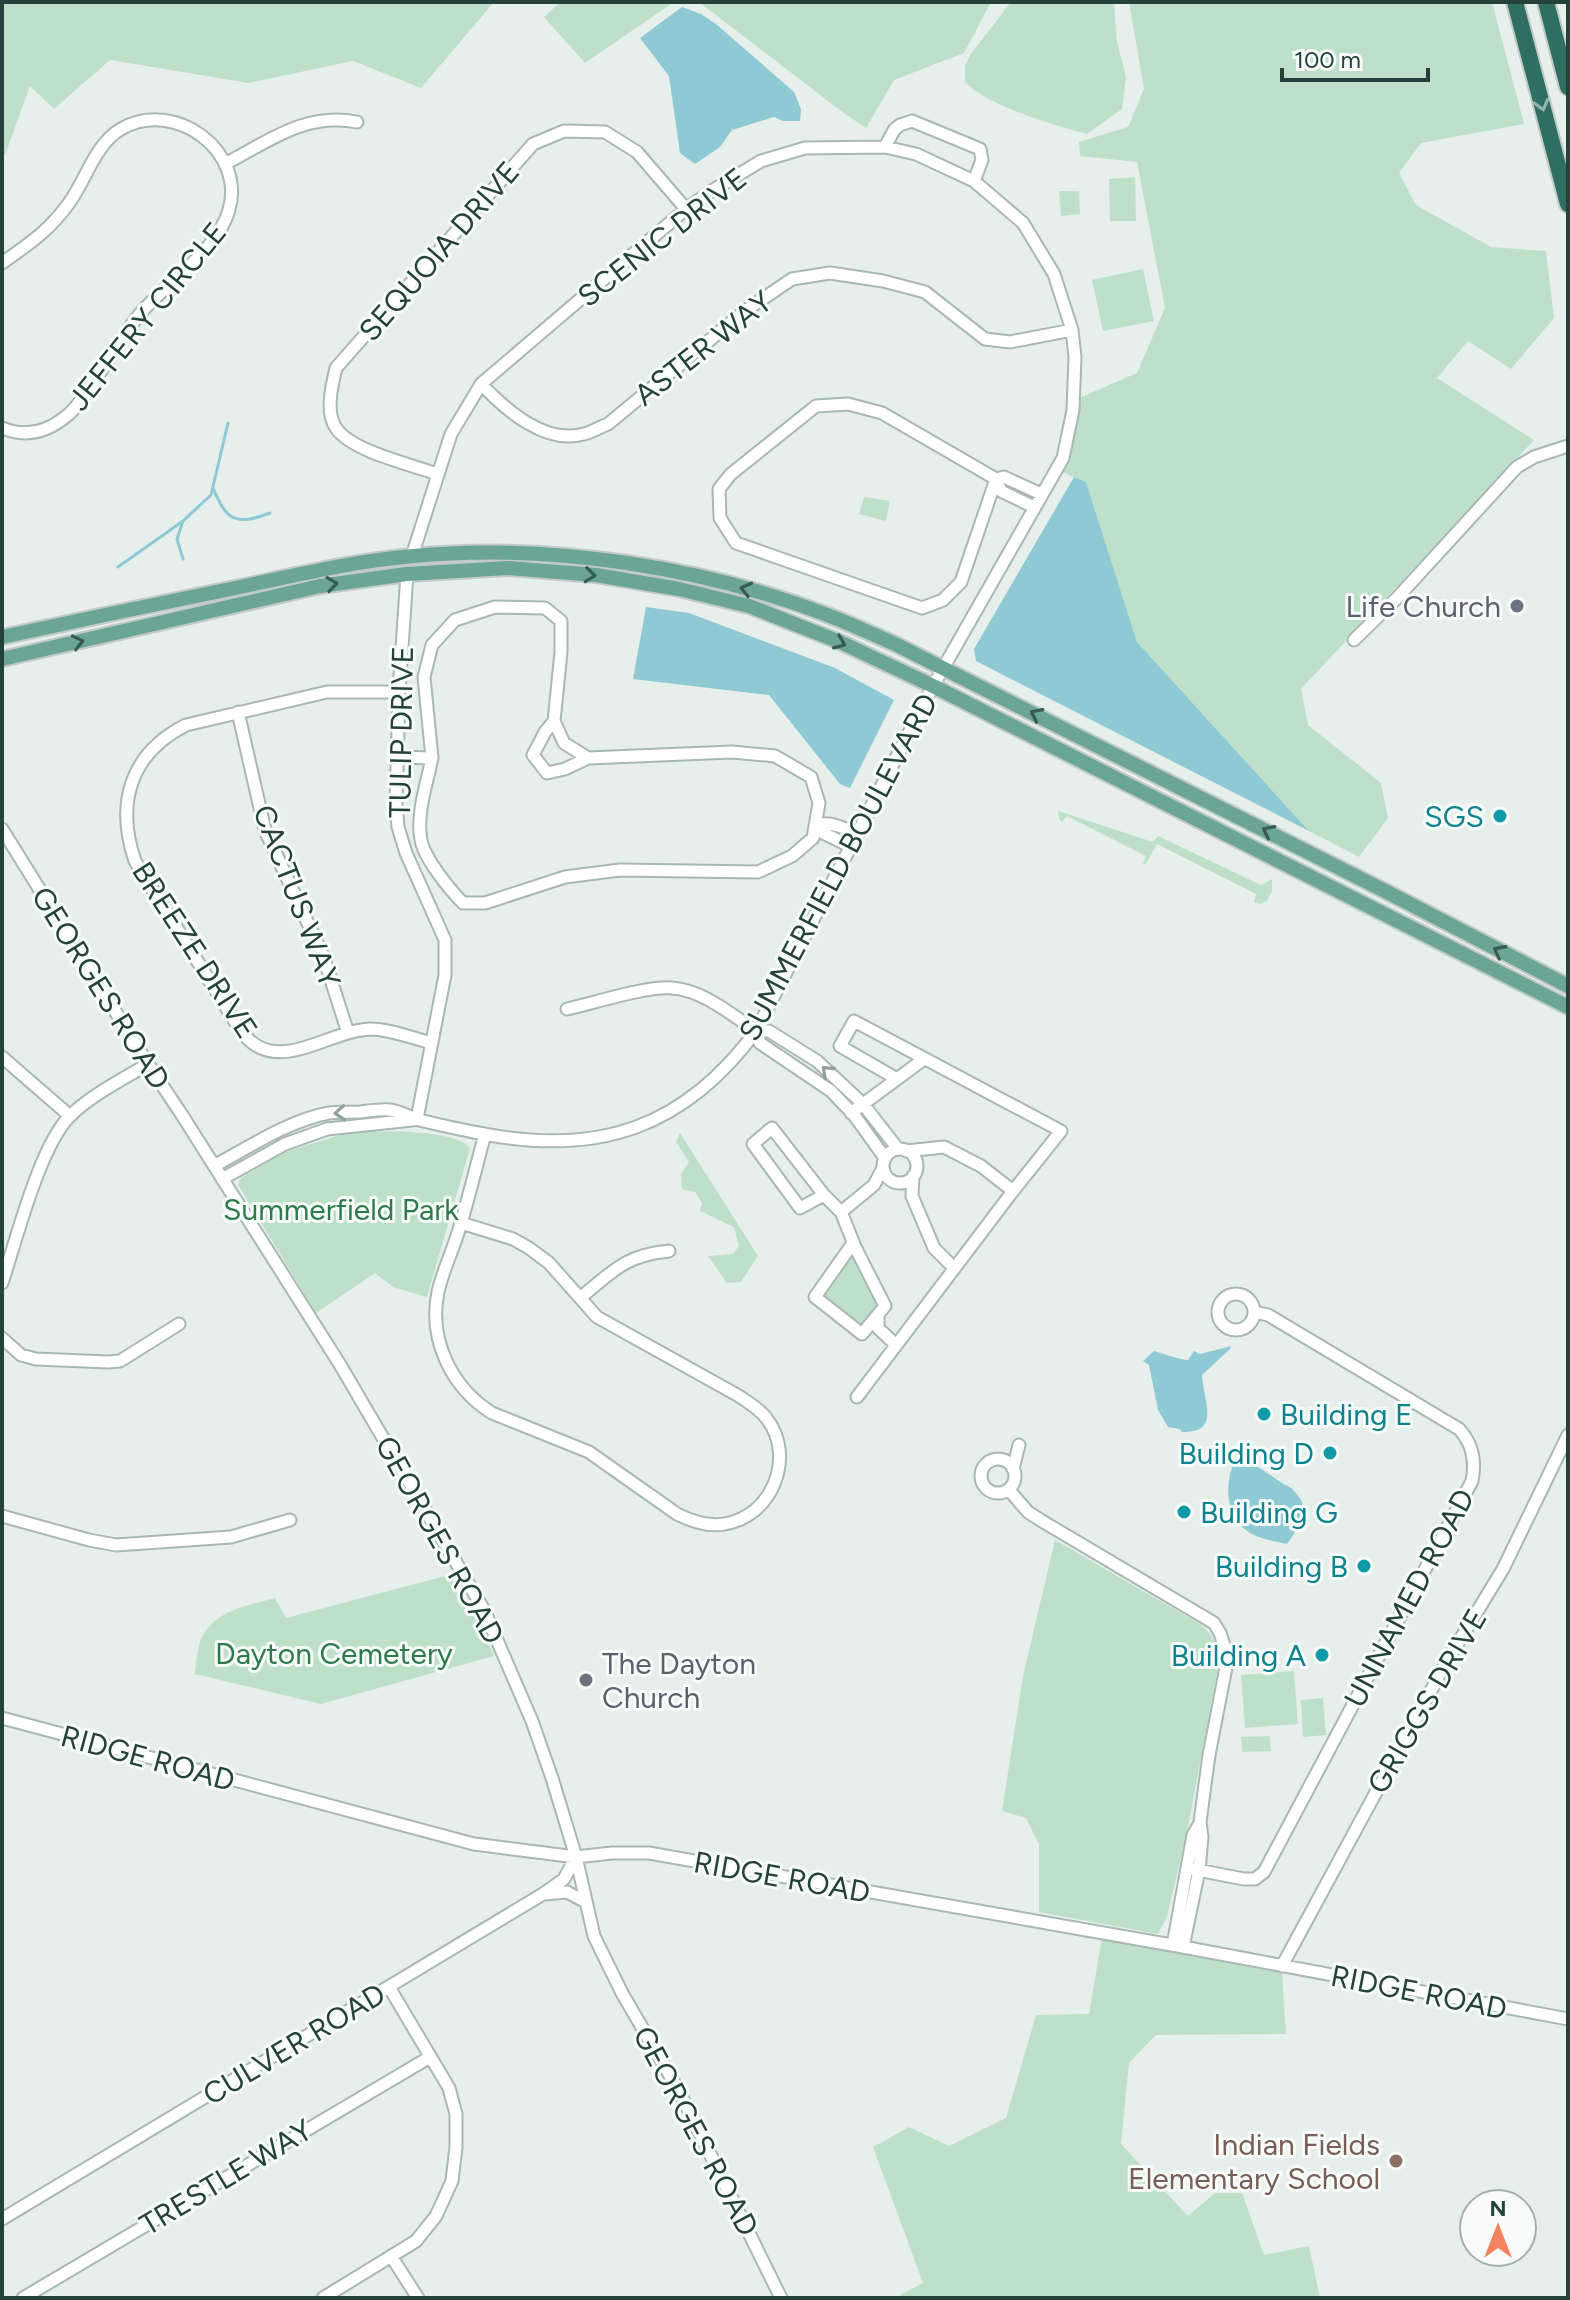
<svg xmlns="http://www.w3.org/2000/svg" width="1570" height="2300" viewBox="0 0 1570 2300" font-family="Figtree,sans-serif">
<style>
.green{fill:#bfe0c8}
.water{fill:#8ec9d4}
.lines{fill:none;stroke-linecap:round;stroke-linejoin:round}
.stream{stroke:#8ec9d4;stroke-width:3}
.minor-casing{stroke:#a8b8b2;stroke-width:15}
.major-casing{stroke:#c2cac8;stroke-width:18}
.highway-casing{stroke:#c2cac8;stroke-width:20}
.minor{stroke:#fff;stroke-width:11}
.major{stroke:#6aa596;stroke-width:14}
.highway{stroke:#2f6f62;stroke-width:16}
.oneway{stroke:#93b5ae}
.oneway2{stroke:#365b51}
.oneway3{stroke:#92a09c}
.worship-dot{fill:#6b7280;stroke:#f7fbf9;stroke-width:3}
.culture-dot{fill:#0f9aa8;stroke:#f7fbf9;stroke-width:3}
.education-dot{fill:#8d6e63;stroke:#f7fbf9;stroke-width:3}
.labels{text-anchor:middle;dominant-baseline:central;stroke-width:6;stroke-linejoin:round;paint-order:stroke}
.street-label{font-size:30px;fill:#24423a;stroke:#f7fbf9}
.worship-label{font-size:30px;fill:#5b616d;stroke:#f7fbf9;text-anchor:end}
.culture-label{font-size:30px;fill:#0d838f;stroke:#f7fbf9;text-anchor:end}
.park-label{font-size:30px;fill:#2d7a4b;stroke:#f7fbf9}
.education-label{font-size:30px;fill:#785e54;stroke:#f7fbf9;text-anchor:end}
</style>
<rect width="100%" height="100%" fill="#e6efeb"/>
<path class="green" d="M2 2H494L421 88 353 61 248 83 110 60 54 109 30 86 5 155H2Z
M560 2H674L585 63 544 17Z
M699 2H991L964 53 894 80 866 128 841 111Z
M1011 2H1114L1117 42 1126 77 1122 109 1087 134C1055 126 986 105 965 82V66L970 55Z
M1129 2H1492L1524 124 1421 143 1399 173 1416 205 1491 247 1546 251 1554 318 1511 369 1468 341 1437 378 1534 440 1301 689 1308 725 1381 783 1388 818 1359 857 1309 831 1137 642 1086 482 1057 470 1077 399 1137 373 1165 308 1137 162 1080 156 1079 142 1128 127 1144 89Z
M1135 177 1136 221H1110L1109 179Z
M1059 191H1079L1080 214 1061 216Z
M1143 269 1154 321 1103 331 1092 280Z
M864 497 890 501 886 521 859 514Z
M1058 811 1153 842 1158 836 1261 885 1272 879V891L1267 901 1260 904 1254 902 1256 894 1157 844 1146 864H1143L1146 856 1067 816 1062 822 1059 819Z
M353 1131C380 1132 453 1128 470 1148L427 1297 393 1287 375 1273 316 1313 238 1185 241 1178 287 1151Z
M680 1133 758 1256 741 1282 727 1283 708 1256 733 1254 739 1246 734 1227 700 1211 702 1203 695 1192 682 1189 681 1174 689 1162 676 1142Z
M852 1254 881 1305 861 1327 821 1294Z
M1055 1540 1200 1624C1215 1636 1220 1649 1218 1667L1188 1827 1167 1917 1158 1934 1039 1912V1844L1026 1818 1002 1811 1023 1676Z
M449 1575 475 1612 494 1656 321 1704 195 1674C196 1663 197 1651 200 1642 212 1610 247 1606 275 1598L286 1618Z
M1294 1671 1298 1724 1245 1728 1241 1675Z
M1323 1698 1326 1735 1303 1737 1301 1700Z
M1270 1736 1271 1751 1242 1752 1241 1737Z
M1102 1937 1282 1971 1286 2034 1156 2035 1129 2063 1121 2144 1188 2216 1215 2193H1242L1264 2255 1309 2246 1320 2298H902L900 2295 923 2283 873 2147 909 2127 949 2146 1006 2118 1036 2015 1089 2014Z"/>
<path class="water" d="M682 7 701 14 716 24 794 92 801 109 800 121H783L774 117 732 130 720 147 695 164 680 153 669 76 640 38Z
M1074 477 1086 482 1137 642 1309 831 976 661 974 649Z
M646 607 689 613 835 668 894 700 850 788 840 784 769 695 633 679Z
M1231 1346 1230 1349 1202 1375C1203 1400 1222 1433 1182 1432L1180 1429 1168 1427 1158 1410 1149 1365 1143 1361 1154 1351C1161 1353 1181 1360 1188 1360L1194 1351 1200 1354Z
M1235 1459 1258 1467 1285 1485C1292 1487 1294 1491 1299 1497 1311 1512 1296 1531 1287 1544 1279 1542 1270 1541 1262 1538 1226 1527 1222 1490 1235 1459Z"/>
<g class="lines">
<path class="stream" d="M213 488C227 521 235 526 270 513
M183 521 177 539 183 559
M118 567 183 521 211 495 228 423"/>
<g class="minor-casing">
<path id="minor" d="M885 147 894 130 900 125 912 121 980 149 982 160 974 181
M225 164C269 141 305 112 357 122
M2 263C29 244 50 230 69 203 86 180 95 144 121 129 175 98 246 151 229 210 217 252 166 282 139 315 121 338 107 362 91 386 83 397 76 410 64 418 45 433 24 437 2 428
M481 384C506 410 545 445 584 434 592 432 600 427 608 424L745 311 792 279 830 273 883 281 925 292 985 339 1010 342 1072 330
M437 474C410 464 351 451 336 428 325 412 332 385 336 368L533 144 564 131 605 132 637 152 686 209
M996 479 961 582 943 600 922 608 736 543 720 518 719 489 731 474 816 406 848 404 882 413 996 479 1004 477 1041 494
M996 479 1001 491 1034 507
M407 574 399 692 396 803 398 827 406 853 445 940V975L417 1119
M1354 640 1397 598 1517 467 1534 457 1568 446
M399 692H327L186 725C131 753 115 802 135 861L239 1028C273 1080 325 1031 370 1029 390 1029 412 1038 432 1043
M238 712 265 830 324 958 348 1033
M554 721 545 732 533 755 547 773 565 769 588 758
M397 757 432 758 424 677 432 645 455 620 495 607 545 608 561 621V652L554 721 564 743 588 758 732 752 775 756 811 777 819 803 813 838 792 856 758 872 620 870 565 877 485 903H463C450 890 424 858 421 840 416 814 427 783 432 758
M2 829 148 1064 182 1115 339 1363 484 1610 532 1721 552 1778 576 1857 594 1936 622 1993 679 2091 781 2298
M852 847 823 833 815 825C831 821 843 828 858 834
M567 1009C594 1003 646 986 672 988 703 990 732 1015 756 1031
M756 1031H769L817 1061 863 1104 898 1149
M756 1031 760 1043 831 1091 854 1115 885 1158
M2 1057 70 1116
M897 1079 924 1059
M851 1113 897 1079 840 1046 854 1021 1061 1131 1013 1191 981 1166 944 1147 906 1151
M883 1166a17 17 0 1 1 34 0a17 17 0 1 1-34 0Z
M214 1166C249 1147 290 1120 329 1113 339 1112 350 1112 360 1112 369 1111 380 1109 390 1110 400 1111 409 1117 419 1120 440 1125 462 1130 484 1134 600 1156 685 1127 756 1031L933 686 1063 458 1073 410 1075 357 1072 330 1054 274 1023 223 974 181 916 154 885 147 805 148 761 161 710 192 686 209 481 384 451 434 412 556
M913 1176 912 1196 934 1248 954 1268
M222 1179 285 1144 327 1129 412 1120
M824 1195 800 1208 753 1144 772 1128 824 1195 841 1212
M461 1223 513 1239 529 1248 549 1263 597 1317 739 1396C749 1403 760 1409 767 1419 796 1457 772 1517 724 1524 708 1527 691 1521 677 1514L589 1452 492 1413C452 1388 428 1340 438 1292 443 1269 455 1246 461 1223 470 1193 477 1163 485 1134
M853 1243 885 1306 862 1334 815 1297Z
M854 1244 841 1212 874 1185 883 1168
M2 1283C16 1241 40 1145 70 1116 91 1095 122 1080 148 1064
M1218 1312a18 18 0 1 1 36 0a18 18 0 1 1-36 0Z
M580 1298C612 1272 625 1255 669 1251
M878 1317V1328L896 1345
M2 1338 21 1355 36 1359 108 1362 120 1361 179 1324
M857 1397 1013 1191
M981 1476a17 17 0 1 1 34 0a17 17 0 1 1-34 0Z
M1013 1469 1019 1445
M1009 1490 1028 1512 1042 1521 1214 1623 1220 1633 1228 1657 1209 1755 1200 1822 1202 1837 1199 1870 1183 1947
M2 1516 89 1540 116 1545 231 1537 290 1520
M2 1718 474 1844 576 1857 612 1853H649L1183 1947 1568 2019
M1187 1868 1244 1879H1255L1264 1872 1472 1481C1476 1461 1473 1444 1459 1429L1268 1315 1254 1312
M544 1894 567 1892 584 1901
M1173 1945 1193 1835 1200 1823
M1282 1966 1447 1661 1503 1569 1568 1435
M2 2219 543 1894 564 1879 576 1857
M391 2256 418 2298
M23 2298 430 2057
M323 2298 416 2241 436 2216 452 2181 456 2147V2114L449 2088 389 1987"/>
</g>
<g class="major-casing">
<path id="major" d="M2 637C81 620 161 603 240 587 297 575 355 561 413 556 549 543 704 567 830 616 853 625 875 635 897 645L1385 891 1568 986
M2 659 320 586 407 574 507 568 596 575 679 589 749 606 840 642 933 686 1568 1007"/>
</g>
<g class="highway-casing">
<path id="highway" d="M1515 2 1568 204
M1546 2 1568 87"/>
</g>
<use href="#minor" class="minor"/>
<use href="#major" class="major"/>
<use href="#highway" class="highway"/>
</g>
<defs><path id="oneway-chevron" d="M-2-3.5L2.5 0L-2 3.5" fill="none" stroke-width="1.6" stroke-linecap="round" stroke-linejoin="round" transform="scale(2)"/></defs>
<use class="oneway" href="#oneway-chevron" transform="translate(1542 105) rotate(75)"/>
<g class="oneway2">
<use href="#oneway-chevron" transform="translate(590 575) rotate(6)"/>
<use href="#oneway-chevron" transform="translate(332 584) rotate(-8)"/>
<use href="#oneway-chevron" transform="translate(746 589) rotate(-166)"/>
<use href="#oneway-chevron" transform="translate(78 642) rotate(-13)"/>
<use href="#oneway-chevron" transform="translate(840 643) rotate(23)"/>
<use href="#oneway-chevron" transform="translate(1036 714) rotate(-153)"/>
<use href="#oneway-chevron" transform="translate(1268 831) rotate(-153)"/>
<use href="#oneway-chevron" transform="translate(1499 951) rotate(-152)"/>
</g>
<g class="oneway3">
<use href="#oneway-chevron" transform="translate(827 1071) rotate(-137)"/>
<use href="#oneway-chevron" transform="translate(340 1113) rotate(176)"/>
</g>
<g class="worship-dot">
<circle cx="1517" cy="606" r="8"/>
<circle cx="586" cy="1680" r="8"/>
</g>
<g class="culture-dot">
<circle cx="1500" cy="816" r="8"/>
<circle cx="1264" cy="1414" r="8"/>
<circle cx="1330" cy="1453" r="8"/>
<circle cx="1184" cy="1512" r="8"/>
<circle cx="1364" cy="1566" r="8"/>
<circle cx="1322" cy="1655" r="8"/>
</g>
<circle class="education-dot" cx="1396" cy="2161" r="8"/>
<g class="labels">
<g class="street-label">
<text transform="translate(662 237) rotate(-38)">SCENIC DRIVE</text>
<text transform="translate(439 251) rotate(-49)">SEQUOIA DRIVE</text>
<text transform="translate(147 316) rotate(-51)">JEFFERY CIRCLE</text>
<text transform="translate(703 348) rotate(-38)">ASTER WAY</text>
<text transform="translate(401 732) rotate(-89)">TULIP DRIVE</text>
<text transform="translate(838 867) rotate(-62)">SUMMERFIELD BOULEVARD</text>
<text transform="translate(297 896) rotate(69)">CACTUS WAY</text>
<text transform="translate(195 950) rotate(57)">BREEZE DRIVE</text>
<text transform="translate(101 988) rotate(58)">GEORGES ROAD</text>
<text transform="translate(440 1540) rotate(61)">GEORGES ROAD</text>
<text transform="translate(1409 1598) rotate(-62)">UNNAMED ROAD</text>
<text transform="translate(1427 1701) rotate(-60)">GRIGGS DRIVE</text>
<text transform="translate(148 1758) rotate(15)">RIDGE ROAD</text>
<text transform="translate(782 1877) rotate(10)">RIDGE ROAD</text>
<text transform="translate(1419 1992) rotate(11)">RIDGE ROAD</text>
<text transform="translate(294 2044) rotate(-31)">CULVER ROAD</text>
<text transform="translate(696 2131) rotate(62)">GEORGES ROAD</text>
<text transform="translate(226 2177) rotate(-31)">TRESTLE WAY</text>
</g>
<g class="worship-label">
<text x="1501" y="606">Life Church</text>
<text x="602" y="1663" text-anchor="start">The Dayton<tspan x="602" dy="34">Church</tspan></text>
</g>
<g class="culture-label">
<text x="1484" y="816">SGS</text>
<text x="1280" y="1414" text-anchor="start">Building E</text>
<text x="1314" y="1453">Building D</text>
<text x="1200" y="1512" text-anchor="start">Building G</text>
<text x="1348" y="1566">Building B</text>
<text x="1306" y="1655">Building A</text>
</g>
<g class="park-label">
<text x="341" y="1209">Summerfield Park</text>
<text x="334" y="1653">Dayton Cemetery</text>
</g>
<g class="education-label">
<text x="1380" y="2144">Indian Fields<tspan x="1380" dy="34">Elementary School</tspan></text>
</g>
</g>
<rect width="1570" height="2300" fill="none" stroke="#24423a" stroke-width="8"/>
<g transform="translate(1498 2228)"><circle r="38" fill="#f7fbf9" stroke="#a3b1ad" stroke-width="2"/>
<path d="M0-6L14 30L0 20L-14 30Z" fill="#f4845f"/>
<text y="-12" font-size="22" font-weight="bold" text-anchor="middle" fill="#24423a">N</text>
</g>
<path d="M1282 68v12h146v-12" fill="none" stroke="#24423a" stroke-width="4"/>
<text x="1294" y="68" font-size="24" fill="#24423a" stroke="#f7fbf9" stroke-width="6" paint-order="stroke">100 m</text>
</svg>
